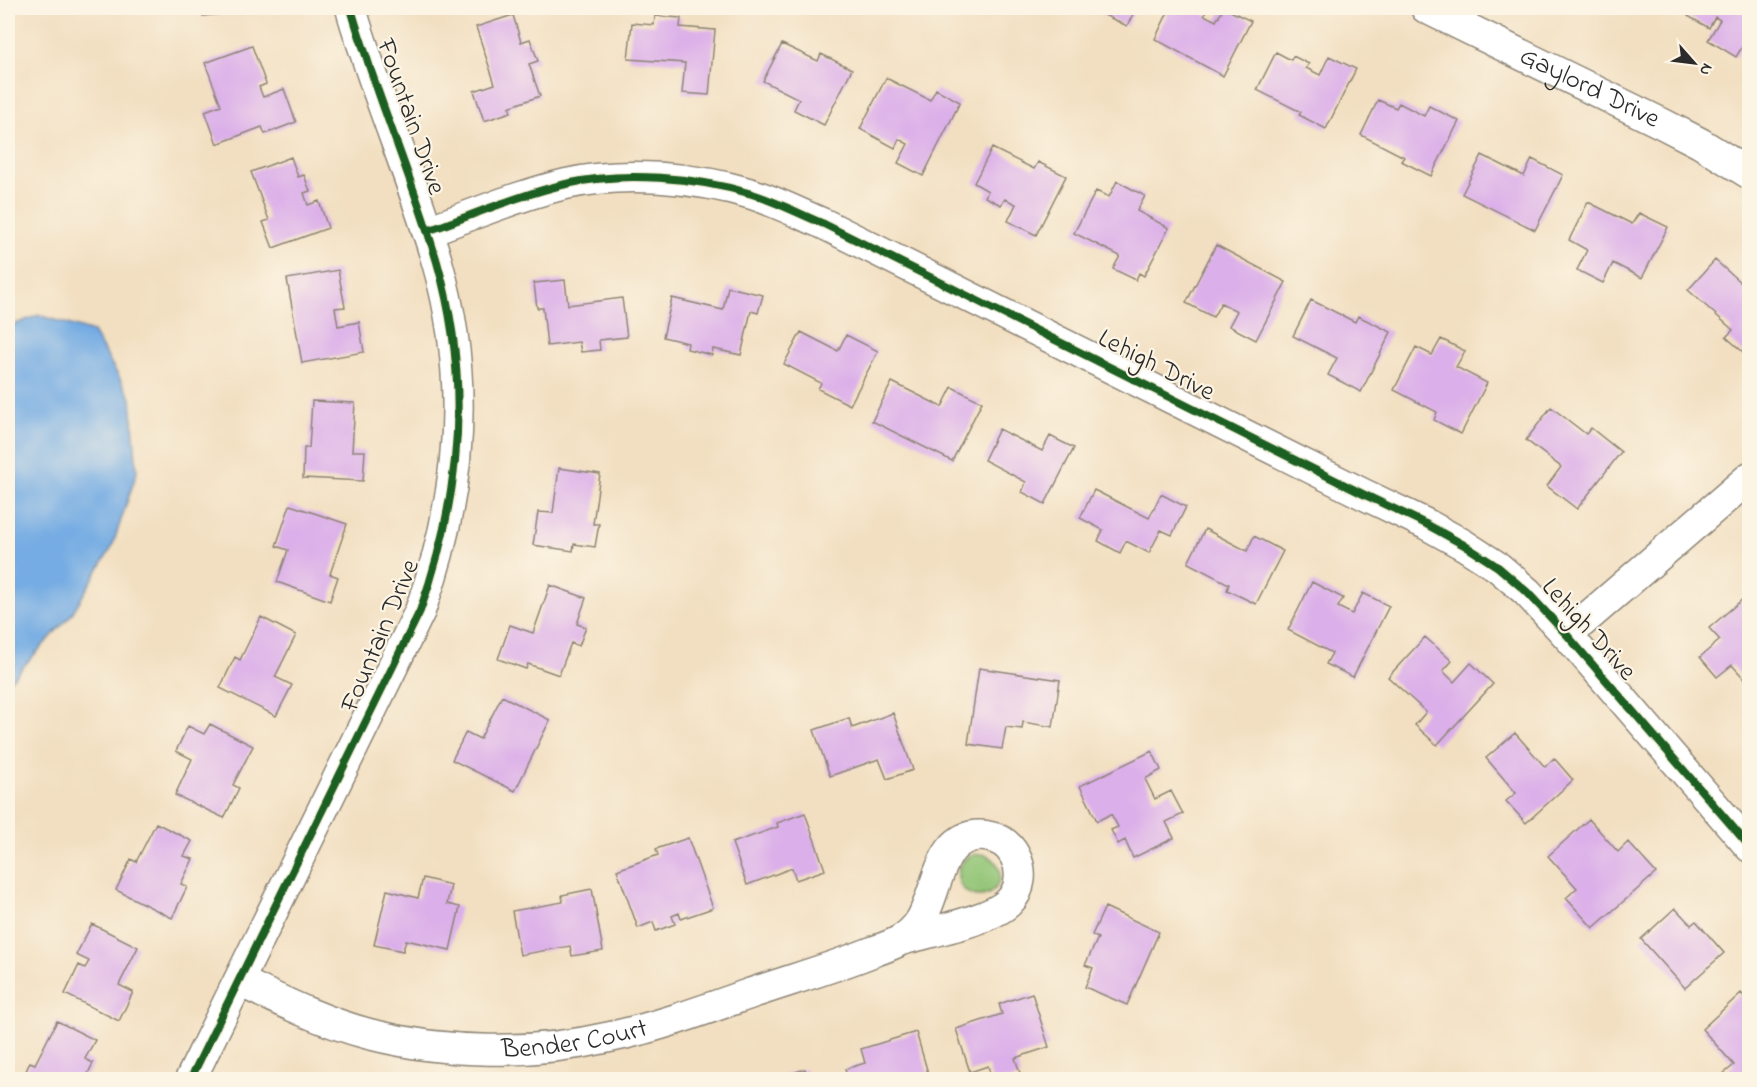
<svg xmlns="http://www.w3.org/2000/svg" width="1757" height="1087" viewBox="0 0 1757 1087" font-family="'Indie Flower',sans-serif">
<style>
.green{fill:#92c576;stroke:#5e7850;stroke-width:1.5}
.water{fill:#74ace3;stroke:#506c87;stroke-width:1.5}
.building{fill:#dbafe9}
.lines{fill:none;stroke-linecap:round;stroke-linejoin:round}
.minor-casing{stroke:#8e8576;stroke-width:33}
.minor{stroke:#fff;stroke-width:30}
.cycleway-casing{stroke:#fcf5e5;stroke-width:11}
.cycleway{stroke:#1b5e20;stroke-width:8}
.labels{text-anchor:middle;dominant-baseline:central;stroke-width:4.5;stroke-linejoin:round;paint-order:stroke}
.street-label{font-size:27px;fill:#2b2b2b;stroke:#fcf5e5}
</style>
<rect width="100%" height="100%" fill="#fcf5e5"/>
<filter id="ink" filterUnits="userSpaceOnUse"><feTurbulence type="fractalNoise" baseFrequency=".0167" numOctaves="2"/><feDisplacementMap in="SourceGraphic" scale="12" xChannelSelector="R" yChannelSelector="G"/><feConvolveMatrix kernelMatrix="1 2 1 2 8 2 1 2 1" color-interpolation-filters="sRGB"/></filter>
<filter id="wash" filterUnits="userSpaceOnUse"><feTurbulence type="fractalNoise" baseFrequency=".008" numOctaves="4" result="noise"/><feDisplacementMap in="SourceGraphic" scale="24" xChannelSelector="R" yChannelSelector="G"/><feGaussianBlur stdDeviation="1.35" result="paint"/><feColorMatrix in="noise" values="0 0 0 0 0 0 0 0 0 0 0 0 0 0 0 0 0 1.4 0 .05"/><feComposite in="paint" operator="in"/></filter>
<g filter="url(#wash)">
<rect width="100%" height="100%" fill="#f2dfc1"/>
<path class="green" d="M958 875a21 21 0 1 1 42 0a21 21 0 1 1-42 0Z"/>
<path class="water" d="M39 315 93 332 131 398 137 472 112 547 71 615 8 683V327Z"/>
<g id="blocks">
<path class="building" d="M202 8H242V12L203 16Z
M1101 8H1136L1127 26 1098 12Z
M1170 8H1202L1207 10 1204 15 1216 21 1224 8 1251 21 1223 76 1155 39Z
M1693 8H1750V34L1736 57 1708 40 1720 20 1715 17 1709 28 1688 16Z
M513 15 521 42 530 39 538 61 529 64 540 96 509 107 511 112 484 121 474 91 495 84 476 27Z
M655 16 681 18 680 27 715 30 709 95 682 93 685 63 628 59 632 23 654 25Z
M782 44 818 61 821 54 852 69 824 125 794 110 799 99 763 81Z
M252 46 266 84 259 87 263 97 284 89 296 122 265 134 262 127 217 144 205 111 221 105 205 63Z
M1276 52 1291 60 1293 56 1309 64 1306 68 1320 75 1329 56 1356 69 1326 129 1299 115 1301 112 1257 90Z
M886 78 930 100 936 89 960 102 923 176 898 163 908 144 899 139 895 148 860 129Z
M1378 100 1396 108 1399 103 1424 116 1429 106 1459 121 1431 176 1401 161 1404 157 1361 135Z
M992 148 1034 169 1038 162 1066 176 1036 235 1008 221 1016 204 1005 199 1001 205 985 197 988 191 974 183Z
M1482 155 1524 176 1532 159 1563 175 1535 230 1462 194Z
M291 157 298 177 304 175 310 191 304 193 308 205 319 201 328 228 273 248 263 222 269 220 251 172Z
M1117 181 1145 196 1137 211 1169 228 1144 276 1139 273 1136 280 1113 269 1120 256 1074 233 1096 191 1109 197Z
M1588 202 1632 224 1639 213 1668 227 1642 278 1613 263 1603 283 1577 270 1587 250 1569 240Z
M1216 245 1286 282 1256 340 1229 326 1237 311 1221 303 1213 317 1186 303Z
M1715 260 1750 291V358L1726 337 1733 330 1688 290Z
M338 270 345 307 335 308 338 326 359 322 364 352 302 363 287 279Z
M565 280 568 305 622 298 627 337 599 340 600 350 581 352 579 342 547 346 543 308H537L534 283Z
M728 287 763 295 758 313 751 311 741 355 713 349 712 355 687 349 688 343 663 337 672 298 723 310Z
M1311 300 1355 322 1358 316 1391 332 1361 392 1328 375 1337 358 1293 336Z
M801 332 838 351 846 335 878 351 850 405 818 389 821 383 784 364Z
M1441 339 1465 351 1456 367 1487 383 1461 434 1434 420 1437 412 1394 390 1416 347 1432 355Z
M892 382 942 407 952 387 982 402 952 461 872 421Z
M312 401 355 403 352 451H365L363 481 303 478 304 448H309Z
M1551 407 1586 434 1591 428 1621 452 1577 509 1547 486 1561 467 1526 440Z
M999 429 1042 451 1050 436 1074 448 1045 504 1022 492 1026 482 984 460Z
M559 468 600 474 593 524H599L595 547 574 544 573 551 533 545 538 512 553 513Z
M1094 490 1149 518 1161 494 1186 507 1172 535 1161 530 1149 553 1126 541 1120 553 1098 541 1103 530 1080 518Z
M290 505 347 524 330 574 338 577 330 601 277 582 288 550 276 546Z
M1205 529 1247 551 1254 536 1283 551 1256 604 1227 590 1229 584 1188 563Z
M1312 582 1343 598 1338 607 1352 614 1363 593 1389 606 1353 677 1326 664 1332 653 1288 630Z
M550 585 586 598 577 624 586 627 579 646 571 643 559 675 528 664 526 669 498 659 510 625 533 633Z
M1744 598 1750 604V685L1732 665 1717 677 1700 657 1720 640 1709 628Z
M261 617 296 635 275 677 292 685 276 716 220 688 235 657 240 660Z
M1425 637 1452 661 1443 671 1454 682 1471 663 1493 684 1437 745 1415 725 1426 712 1388 677Z
M979 668 1060 680 1053 727 1023 722 1022 729 1006 727 1002 749 968 744Z
M502 696 550 720 515 791 452 760 466 732 480 739Z
M893 713 913 770 887 779 879 759 830 776 814 730 849 718 852 728Z
M210 724 253 746 233 785 239 788 224 818 175 795 192 759 176 751 188 726 204 734Z
M1515 733 1545 767 1554 758 1573 780 1526 823 1506 801 1516 793 1486 758Z
M1152 751 1161 770 1145 779 1155 799 1171 791 1183 814 1166 822 1174 838 1133 858 1125 840 1118 844 1111 830 1118 827 1111 814 1097 821 1080 786Z
M805 813 825 870 796 880 792 868 747 885 732 843 778 827 777 823Z
M1589 819 1618 852 1628 842 1656 873 1593 928 1566 898 1577 888 1548 856Z
M156 823 192 841 184 856 193 859 181 884 187 887 172 918 116 890 131 859 136 862Z
M688 838 713 908 681 919 679 913 672 916 675 924 656 931 653 922 638 928 617 870 658 855 656 849Z
M423 878 451 885 447 904 460 907 450 950 406 940 403 951 374 945 387 890 418 898Z
M592 889 603 951 572 956 570 946 520 955 512 911 563 902 562 895Z
M1105 907 1159 932 1127 1005 1085 987 1093 968 1085 965 1098 938 1092 935Z
M1675 908 1691 925 1696 921 1724 953 1685 988 1641 939Z
M92 924 138 947 119 985 133 992 119 1021 65 994 79 965 85 968 89 961 76 955Z
M1032 993 1049 1047 1015 1058 1021 1076 1011 1080H992L988 1066 970 1072 956 1029 1002 1014 999 1004Z
M1741 993 1750 1003V1080H1726L1722 1075 1734 1065 1702 1029Z
M57 1021 95 1040 85 1059 93 1063 85 1080H22L30 1062 35 1064Z
M916 1032 930 1080H848L845 1069 865 1063 861 1049Z
M805 1069 808 1080H773V1079Z"/>
</g>
</g>
<g filter="url(#ink)">
<use href="#blocks" fill-opacity="0" stroke="#8e8576" stroke-width="1.5"/>
<g class="lines">
<g class="minor-casing">
<g id="minor">
<path id="s1" d="M1426 8 1663 124 1700 143 1750 174"/>
<path d="M427 231C473 215 519 195 566 184 623 171 696 177 752 194 777 202 800 214 824 224L1363 494 1426 524 1464 545 1498 567 1527 592 1567 635 1750 847"/>
<path d="M1567 635 1750 477"/>
<path id="s2" d="M239 981C281 1001 323 1022 369 1034 447 1054 532 1055 610 1037 658 1027 704 1010 749 994 790 980 832 968 872 952 892 945 907 940 919 923 939 894 937 830 986 836 999 838 1009 844 1015 856 1023 871 1021 891 1008 903 988 921 932 931 905 939"/>
<path d="M190 1080 420 611C461 497 471 379 437 262 418 197 392 133 370 68 364 48 356 28 351 8"/>
</g>
</g>
<use href="#minor" class="minor"/>
<g class="cycleway-casing">
<path id="cycleway" d="M427 231C473 215 519 195 566 184 623 171 696 177 752 194 777 202 800 214 824 224L1363 494 1426 524 1464 545 1498 567 1527 592 1567 635 1750 847
M190 1080 420 611C461 497 471 379 437 262 418 197 392 133 370 68 364 48 356 28 351 8"/>
</g>
<use href="#cycleway" class="cycleway"/>
</g>
</g>
<g class="labels">
<g class="street-label">
<text stroke="none"><textPath href="#s1" startOffset="182">Gaylord Drive</textPath></text>
<text transform="translate(410 117) rotate(71)">Fountain Drive</text>
<text transform="translate(1156 366) rotate(27)">Lehigh Drive</text>
<text transform="translate(1588 630) rotate(48)">Lehigh Drive</text>
<text transform="translate(381 636) rotate(-67)">Fountain Drive</text>
<text stroke="none"><textPath href="#s2" startOffset="348">Bender Court</textPath></text>
</g>
</g>
<rect width="1757" height="1087" fill="none" stroke="#fcf5e5" stroke-width="30"/>
<g transform="translate(1694 63) rotate(118)" stroke="#fcf5e5" stroke-width="4.5" paint-order="stroke">
<path d="M0-4.5L10 22L0 15L-10 22Z" fill="#2b2b2b"/>
<text y="-9" font-size="16" font-weight="bold" text-anchor="middle" fill="#2b2b2b">N</text>
</g>
</svg>
